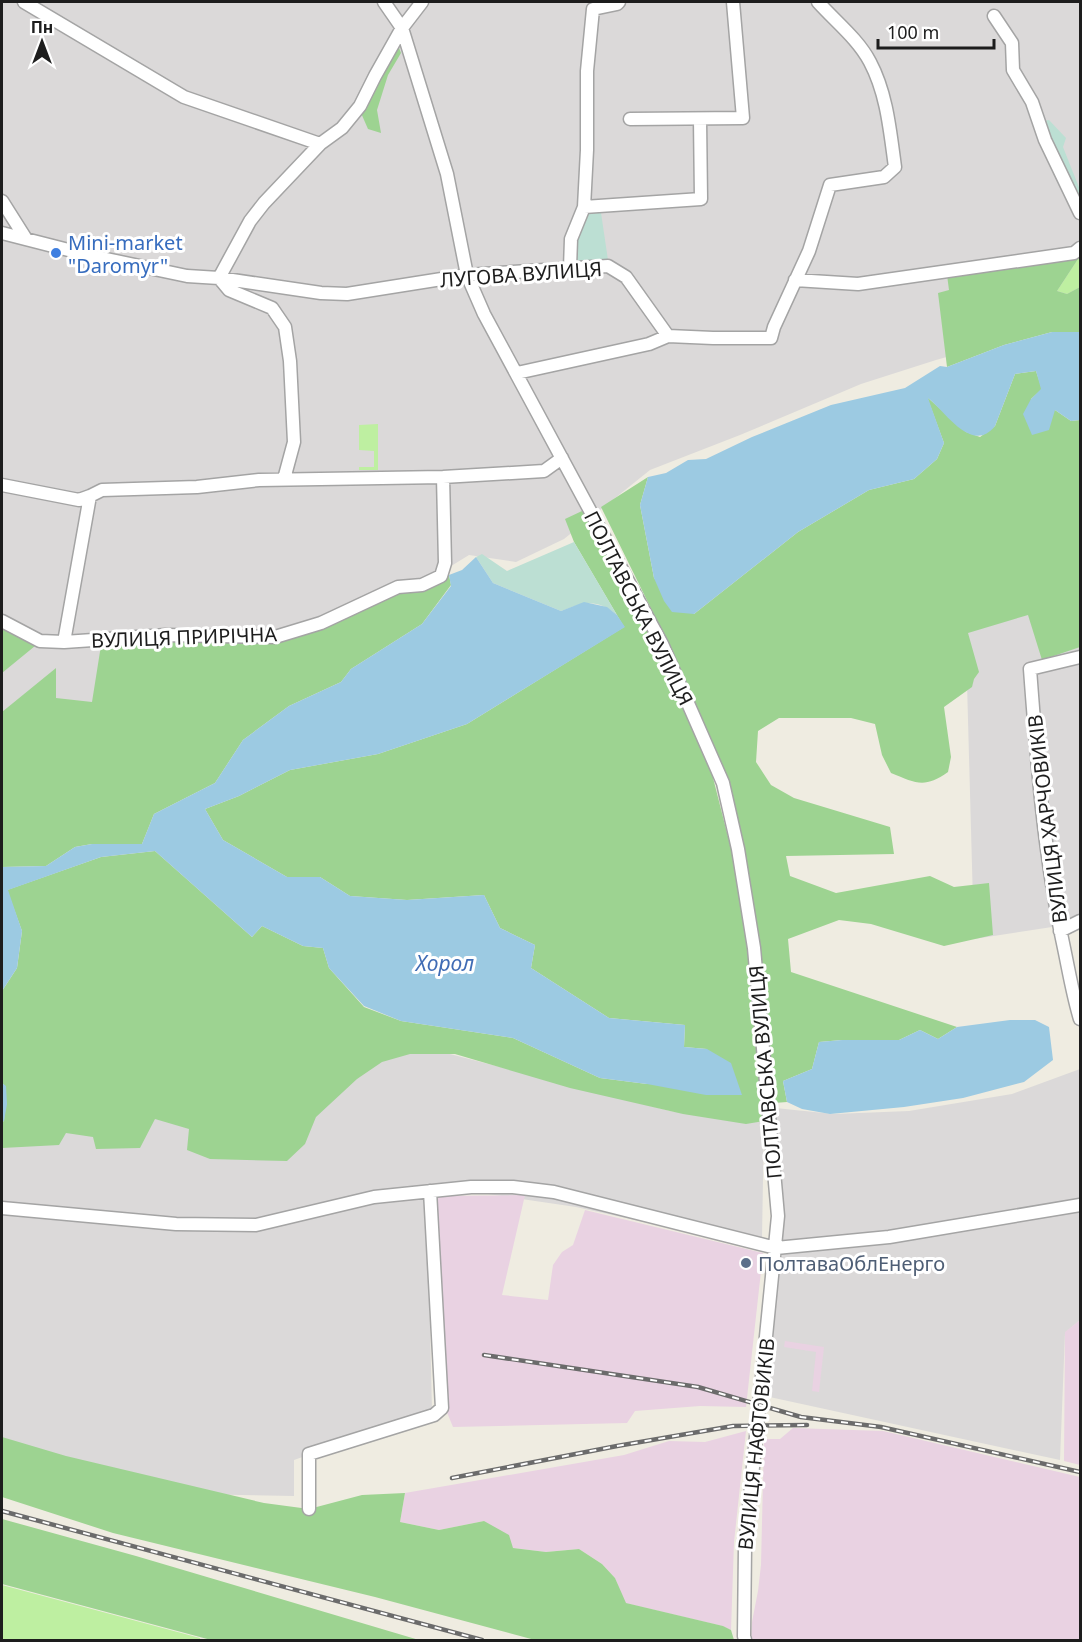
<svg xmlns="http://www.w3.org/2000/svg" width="1082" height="1642" viewBox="0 0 1082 1642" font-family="'Noto Sans',sans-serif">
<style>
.residential{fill:#dbd9d9}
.industrial{fill:#e9d2e2}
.grass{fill:#beefa1}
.forest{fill:#9dd391}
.wetland{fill:#bcdfd3}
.water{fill:#9ccae2}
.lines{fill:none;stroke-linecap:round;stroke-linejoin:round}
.minor-casing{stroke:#a4a4a4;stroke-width:15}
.minor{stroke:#fff;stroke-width:12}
.rail-casing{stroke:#6b6b6b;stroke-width:4.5}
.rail{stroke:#fff;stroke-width:2;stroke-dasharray:7;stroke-linecap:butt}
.shop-dot{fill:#3f7fe0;stroke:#fff;stroke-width:2}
.service-dot{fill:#5c6f8a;stroke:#fff;stroke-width:2}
.labels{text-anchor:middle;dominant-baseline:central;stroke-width:6;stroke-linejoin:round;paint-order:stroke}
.shop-label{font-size:20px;fill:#366cbe;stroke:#fff;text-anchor:start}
.street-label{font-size:20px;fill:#1d1d1d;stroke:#fff}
.service-label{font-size:20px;fill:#4e5e75;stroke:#fff;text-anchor:start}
.water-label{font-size:21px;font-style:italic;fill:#406cb5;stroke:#fff}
</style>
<rect width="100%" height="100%" fill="#efece1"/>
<path class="residential" d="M2 2H1080V319L936 360 861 384 740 435 650 470 564 539 516 562 469 555 409 592 146 696 2 732Z
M1036 609 1080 642V914L1052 927 974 939 967 683 959 634Z
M411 1044 670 1111 764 1121 762 1237 758 1247 576 1207 474 1192 427 1199 432 1411 294 1460V1496L124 1493 2 1454V1135L357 1067Z
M1080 1069V1320L1065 1333 1060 1460 765 1396 780 1255 782 1210 775 1108 834 1114 909 1111 1012 1094Z"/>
<path class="industrial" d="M525 1195 502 1295 548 1300 553 1265 562 1252 573 1245 585 1210 763 1253 746 1407 700 1406 635 1411 627 1423 453 1427 446 1410 436 1196Z
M1080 1320V1465L1064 1461 1065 1332Z
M785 1341 824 1347 819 1392 812 1391 816 1352 784 1347Z
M793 1428 883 1431 1080 1477V1640H751L752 1622 758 1591 761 1565 764 1439H780Z
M746 1431 734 1542 731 1630 722 1626 625 1603 615 1578 602 1564 579 1549 546 1552 513 1548 484 1521 439 1530 400 1522 405 1493 624 1455 669 1441 705 1442Z"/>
<path class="grass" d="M1080 256V287L1067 294 1057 291Z
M378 424V470H359V467H374V451L359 450V425Z
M2 1585 200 1638V1640H2Z"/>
<path class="forest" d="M398 45 401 53 388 75 377 110 381 133 368 129 361 113Z
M1080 256 1057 291 1067 294 1080 287V332H1052L1004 345 947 367 938 293 949 290 947 275Z
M1036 371 1042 389 1031 399 1055 410 1071 421 1080 420V647L1042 660 1028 615 968 633 979 672 974 679 972 687 944 707 951 757 948 772C924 789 916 783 891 773L882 755 875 724 851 718H779L758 731 756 762 771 785 794 798 890 827 894 854 786 856 790 876 836 893 930 876 954 887 989 883 993 935 944 946 871 924 839 920 788 939 791 972 957 1027 938 1039 920 1030 899 1040H842L819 1042 812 1069 783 1081 787 1102 774 1103 759 941 730 783 669 645 601 507 648 477 640 505 654 578 694 614 798 532 869 490 914 479 937 459 944 443 927 397 966 432 980 437 995 426 1015 374Z
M582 511 665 663 708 758 742 892 764 1121 746 1124 683 1114 570 1088 455 1054H410L382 1062 357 1079 316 1117 305 1144 287 1161 210 1159 187 1150 189 1129 155 1119 140 1148 96 1149 93 1137 66 1133 59 1145 2 1148V1122L4 1121 6 1087 2 1083V991L17 968 22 931 7 890 101 857 155 851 252 937 262 926 303 946 323 948 329 968 364 1007 401 1021 513 1038 600 1078 647 1084 707 1049 684 1047 685 1025 609 1018 531 968 535 945 500 928 484 895 407 900 350 896 320 877H287L223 840 205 809 239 796 290 770 378 754 467 724 624 627 574 542 565 519Z
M449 575 451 585 422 624 351 669 341 682 289 706 243 740 215 783 154 814 142 844H92L75 847 46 866 2 867V712L56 668V698L92 702 102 639 275 637 441 576Z
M2 621 40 641 35 646 2 673Z
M2 1437 66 1456 264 1503 309 1509 362 1495 405 1493 400 1522 439 1530 484 1521 509 1535 513 1548 546 1552 579 1549 602 1564 615 1578 626 1603 723 1626 731 1630 734 1640H535L375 1597 113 1533 2 1497Z
M2 1519 136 1556 419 1640H211L2 1584Z"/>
<path class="wetland" d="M1049 120 1066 138 1063 147 1080 190V203L1043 121Z
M600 206 608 260 601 263 570 262 584 207Z
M574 542 617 615C596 598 585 602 561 611L493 583 476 557 482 554 507 571Z"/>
<path class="water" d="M1052 332H1080V420L1071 421 1055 410 1049 430 1032 435 1023 414 1031 399 1041 389 1036 371 1015 374 995 426C972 455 945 411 928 398L944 443 937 459 914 479 869 490 798 532 694 614 672 612 664 601 654 578 640 505 648 477 666 473 688 460 706 459 752 437 831 405 905 388 940 366 947 367 1004 345Z
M476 557 493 583 561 611 584 602 607 607 617 615 625 627 467 724 378 754 290 770 239 796 205 809 223 840 287 877H320L350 896 407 900 484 895 500 928 535 945 531 968 609 1018 685 1025 684 1047 707 1049 731 1063 742 1095H706L647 1084 600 1078 513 1038 401 1021 364 1006 329 968 323 948 303 946 262 926 252 937 155 851 101 857 8 890 22 931 17 968 2 991V867L46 866 75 847 92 844H142L154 814 215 783 243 740 289 706 341 682 351 669 422 624 451 586 449 575 462 570Z
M1010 1020H1035L1049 1027 1053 1060 1024 1082 963 1098 904 1107 830 1114 802 1109 787 1102 783 1081 812 1069 819 1042 842 1040H899L920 1030 938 1039 957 1027Z
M2 1083 6 1086 7 1104 4 1121 2 1122Z"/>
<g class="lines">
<g class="minor-casing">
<path id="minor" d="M24 2 184 97 320 144
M384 2 402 28 447 174 467 275 484 314 662 644 723 783 738 849 754 948 778 1216 745 1547 744 1636 745 1640
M994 16 1012 43 1013 70 1032 102 1045 140 1080 213
M630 119 743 118 733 2
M2 201 26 239
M584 207 701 199 700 119
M2 233 92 256 187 276 219 278 321 293 347 294 467 275 608 266 626 277 668 336
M570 268 571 239 584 207 587 150V71L593 9 617 4 619 2
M795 280 858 284 1074 253 1080 248
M517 373 649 344 668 336 713 338H771L774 327 809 251 830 185 884 177 895 167C890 131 887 94 870 62 858 39 835 21 818 2
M284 479 294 442 290 361 285 327 272 308 229 290 219 278 250 221 264 203 320 144 342 128 360 106 375 76 402 28 422 2
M2 485 79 500 90 496
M2 621 40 641 64 642 166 635 275 637 321 623 398 587 422 585 441 576 445 563 443 477
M64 642 90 496 102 490 197 487 259 480 443 477 544 471 562 458
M1080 657 1030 669C1037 763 1044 856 1064 948 1069 972 1073 996 1080 1019
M1060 931 1080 921
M2 1208 176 1224 256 1225 374 1197 471 1187H513L554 1192 776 1248 889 1237 1080 1205
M309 1509V1454L434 1415 442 1408 430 1191"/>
</g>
<use href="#minor" class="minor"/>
<g class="rail-casing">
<path id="rail" d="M484 1355 698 1387 801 1417 881 1427 1080 1472
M452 1478 617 1446 733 1426 807 1425
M2 1511 482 1640"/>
</g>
<use href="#rail" class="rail"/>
</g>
<circle class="shop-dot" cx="56" cy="253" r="6"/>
<circle class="service-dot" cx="746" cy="1263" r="6"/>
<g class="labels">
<g class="shop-label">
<text x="68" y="242">Mini-market<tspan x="68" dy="23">"Daromyr"</tspan></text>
</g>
<g class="street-label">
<text transform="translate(521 274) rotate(-4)">ЛУГОВА ВУЛИЦЯ</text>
<text transform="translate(639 608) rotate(63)">ПОЛТАВСЬКА ВУЛИЦЯ</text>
<text transform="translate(184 637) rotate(-2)">ВУЛИЦЯ ПРИРІЧНА</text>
<text transform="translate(1047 819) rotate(-97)">ВУЛИЦЯ ХАРЧОВИКІВ</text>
<text transform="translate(765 1072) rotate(-95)">ПОЛТАВСЬКА ВУЛИЦЯ</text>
<text transform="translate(756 1444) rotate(-84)">ВУЛИЦЯ НАФТОВИКІВ</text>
</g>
<g class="service-label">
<text x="758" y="1263">ПолтаваОблЕнерго</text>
</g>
<g class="water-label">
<text x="445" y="963">Хорол</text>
</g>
</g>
<rect width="1082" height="1642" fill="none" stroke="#1d1d1d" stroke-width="6"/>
<g transform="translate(42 42)" stroke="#ffffff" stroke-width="4.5" paint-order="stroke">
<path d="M0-4.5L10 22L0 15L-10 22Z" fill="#1d1d1d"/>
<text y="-9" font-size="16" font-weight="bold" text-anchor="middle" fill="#1d1d1d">Пн</text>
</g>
<path d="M878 39v9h116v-9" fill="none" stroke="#1d1d1d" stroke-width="3"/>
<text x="887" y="39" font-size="18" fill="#1d1d1d" stroke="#ffffff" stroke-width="4.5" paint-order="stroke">100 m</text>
</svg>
